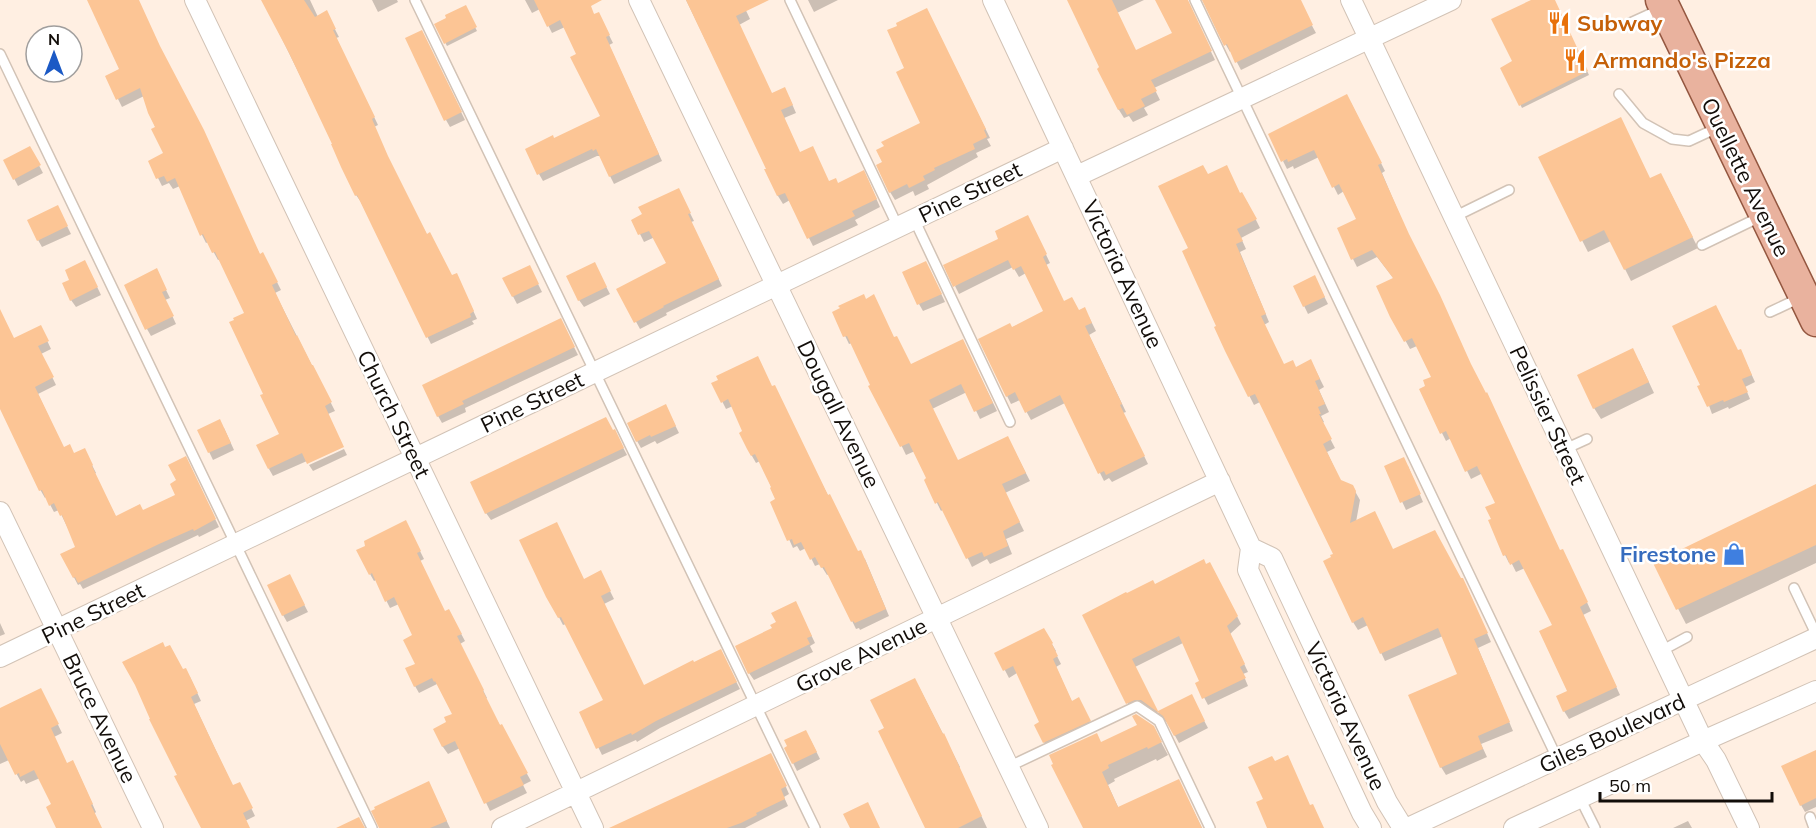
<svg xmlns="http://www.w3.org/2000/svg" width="1816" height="828" viewBox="0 0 1816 828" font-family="Mulish,sans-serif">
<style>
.shadow{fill:#0003}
.building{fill:#fcc595}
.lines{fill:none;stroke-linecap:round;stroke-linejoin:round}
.lane-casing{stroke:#d2c3b6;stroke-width:12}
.street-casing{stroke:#d2c3b6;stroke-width:22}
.primary-casing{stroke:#945740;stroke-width:33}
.lane{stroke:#fff;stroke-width:9}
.street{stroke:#fff;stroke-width:20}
.primary{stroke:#e9b29e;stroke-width:30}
.labels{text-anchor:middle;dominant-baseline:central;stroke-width:5;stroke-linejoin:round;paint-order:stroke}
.food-label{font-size:22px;font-weight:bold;fill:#c56008;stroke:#fff;text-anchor:start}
.street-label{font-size:22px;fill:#120d09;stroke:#fff}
.shop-label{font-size:22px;font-weight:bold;fill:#366cbe;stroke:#fff;text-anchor:end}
</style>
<rect width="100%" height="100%" fill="#ffefe2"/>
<path class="shadow" d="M89 0H136L260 255 267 262 281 290 275 293 335 411 328 414 307 461 273 476 269 469 281 435 265 394 246 313 221 259 218 260 208 242 206 243 202 235 180 186 173 189 169 183 162 186 150 162 165 154 144 96 122 107 118 99 121 70Z
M263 0H310L318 17 326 12 339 37 336 38 378 125 374 127 391 165 427 235 452 277 460 282 477 319 472 321 474 324 431 344 361 202 356 195 334 145Z
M372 0H397L398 2 378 12Z
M525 0H587L594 15 602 21 613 43 609 45 662 161 614 184 600 156H597L543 181 539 174 554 140 602 116 578 54 565 27 552 33 540 9 532 13Z
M686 0H741L750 19 739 25 772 95 789 97 796 113 784 118 800 154 829 183 838 184 868 180 880 207 855 220 858 225 813 246 790 200 783 204 778 196 766 170 768 169Z
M808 0H838L814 12Z
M1068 0H1144L1117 13 1136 52 1174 34 1157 0H1186L1215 60 1154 88 1160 100 1144 108 1148 115 1133 122 1129 116 1124 118 1119 110 1099 69 1101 68Z
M1204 0H1298L1316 33 1241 70 1231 51 1230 52 1226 45Z
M1535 0H1553L1589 75 1522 108 1502 68 1513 62Z
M465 7 477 31 447 46 436 25Z
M931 18 990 138 987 139 991 146 976 153 978 157 927 185 929 189 915 196 913 191 895 200 890 192 884 163 922 124 906 69Z
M425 39 465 120 450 127 446 120Z
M1351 103 1385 171 1382 173 1412 244 1560 552 1567 559 1591 611 1583 615 1620 695 1569 719 1564 711 1569 692 1554 625 1525 568 1516 572 1511 562 1509 563 1505 555 1493 520 1497 504 1483 473 1471 479 1451 438 1446 441 1442 433 1427 386 1433 377 1417 346 1410 349 1392 316 1394 279 1377 257 1357 267 1353 259 1358 220 1344 191 1338 195 1319 157 1294 169 1293 166 1287 169 1283 161Z
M30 148 43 173 18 186 5 161Z
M1540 158 1651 180 1667 186 1698 248 1631 281 1611 241 1588 252Z
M1208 176 1240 195 1247 202 1260 228 1241 238 1246 249 1240 252 1269 322 1264 325 1284 366 1296 368 1315 369 1324 387 1319 390 1329 412 1321 416 1324 422 1322 423 1335 448 1327 452 1341 482 1352 486 1360 500 1356 522 1393 550 1461 580 1467 588 1491 642 1478 648 1513 731 1481 744 1487 757 1446 775 1441 767 1459 675 1443 636 1385 661 1368 625 1358 630 1353 622 1335 554 1260 402 1254 405 1226 350 1190 249Z
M682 197 694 221 691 222 722 286 666 313 667 315 640 329 618 289 668 263 655 237 644 242 633 220Z
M61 214 71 234 42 247 38 240Z
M1032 225 1050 263 1046 265 1064 303 1089 317 1096 331 1089 335 1126 412 1123 413 1148 464 1112 482 1109 478 1104 481 1065 403 1031 420 1020 400 1011 404 1007 396 1011 328 1045 312 1026 273 1019 277 1013 267 959 294 955 286Z
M89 270 101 295 76 307 71 300Z
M930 270 945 302 923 311 919 304Z
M598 271 610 294 584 307 579 300Z
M533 274 542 292 517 304 504 279Z
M160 278 170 298 165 300 176 324 151 336 147 329Z
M1318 284 1328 304 1308 314 1295 287Z
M834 313 894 339 911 366 967 349 997 411 980 419 967 392 932 409 958 462 1012 446 1030 481 1005 493 1024 531 1006 539 1012 554 990 564 987 559 972 567 944 509 941 511 937 503 928 478 915 451 906 455 852 343 849 344Z
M0 318 14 339 44 334 51 349 41 354 56 385 38 394 64 449 74 455 88 457 96 473 94 474 116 517 143 512 177 496 178 481 189 465 219 527 199 537 198 535 164 551 83 589 80 584 78 585 62 555 77 547 59 510 54 512 46 497 45 498 41 491 1 407Z
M564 327 578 355 465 408 466 412 442 423 438 416Z
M1738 352 1744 358 1755 382 1745 387 1750 399 1729 409 1728 407 1712 414 1702 386Z
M1639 361 1654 393 1601 419 1594 408Z
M713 383 772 388 858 553 865 559 889 616 860 630 859 628 856 629 829 574 827 575 820 564 815 566 806 548 800 551 797 546 793 548 772 502 777 500 760 461 756 463 752 456 741 434 744 432 733 406 726 409Z
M669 413 679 433 657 444 655 441 641 448 637 441Z
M224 428 234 450 213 460 199 431Z
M618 438 627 455 491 520 486 513Z
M344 449 347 455 313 471 309 465Z
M1408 466 1423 502 1406 510 1386 467Z
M1816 486V563L1686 624 1655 564Z
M409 529 424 559 420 561 445 613 449 611 465 641 460 644 487 698 485 699 531 781 523 785 527 793 490 811 460 748 448 754 443 747 435 730 448 723 454 714 437 684 419 693 415 686 417 664 414 636 399 604 390 608 376 580 374 581 370 574Z
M1206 565 1214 571 1241 624 1230 634 1248 672 1243 674 1248 686 1208 705 1197 684 1201 681 1183 643 1135 667 1158 713 1191 696 1208 728 1179 743 1168 723 1146 707 1131 710 1084 615Z
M604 579 614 599 604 604 644 687 723 656 740 689 660 728 637 742 636 740 602 755 581 712 605 701 566 624 563 625 548 596 584 580Z
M293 583 308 612 287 622 283 615Z
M799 610 815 643 810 646 813 652 754 680 749 673 774 629Z
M0 623 5 634 0 636Z
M1044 630 1056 651 1055 652 1061 664 1056 667 1072 702 1082 707 1093 728 1048 749 1044 742 1041 723 1017 673 1009 678 996 653Z
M182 671 190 677 201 701 194 704 233 787 243 791 255 816 245 821 249 828H203L179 776Z
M919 687 960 767 959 768 987 828H927L886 729Z
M45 698 62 733 54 737 67 765 77 770 96 812 94 814 101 828H58L53 805 40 778 26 784 24 780 21 782 9 760 0 764V709Z
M810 739 820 759 797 771 793 763 789 747Z
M1160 740 1168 755 1157 761 1156 759 1114 779 1115 781 1108 785 1119 809 1179 781 1202 828H1085L1101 744Z
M1816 751V807L1805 812 1801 805Z
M775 762 789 794 784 797 788 806 745 828H637Z
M432 790 450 828H380Z
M1688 821 1692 828H1673Z"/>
<path class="building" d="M87 0H139L160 46 204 130 260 254 263 252 278 282 272 285 296 336 297 335 312 365H313L332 402 325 406 344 447 307 464 302 453 268 469 256 445 279 434 260 395 263 394 229 322 234 320 233 318 244 313 215 252 212 253 203 234 200 236 175 178 167 182 164 176 156 179 148 161 163 153 151 129 155 127 148 113 140 88 116 100 105 76 119 69Z
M261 0H304L315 17 327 10 336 29 333 30 375 117 372 119 388 156 427 234 430 232 452 275 457 273 474 311 470 314 471 317 426 338 357 195 355 196 341 167 331 144H332L289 53Z
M534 0H602L591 6 594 14 599 12 610 35 606 37 659 154 609 177 596 149 593 151 592 149 537 175 525 149 553 135 554 138 600 116 570 57 576 54 560 20 547 27Z
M686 0H769L736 16 772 93 785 87 793 105 781 110 800 152 813 146 829 181 836 178 838 183 864 170 877 199 852 211 855 216 807 239 785 193 777 196 764 169H766Z
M1067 0H1112L1136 50 1172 33 1155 0H1188L1212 51 1151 80 1157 91 1141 99 1145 106 1127 115 1123 108 1118 110 1097 69 1099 67Z
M1202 0H1301L1313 25 1235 63 1227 44 1224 46Z
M1531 0H1555L1588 71 1519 106 1500 68 1512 61 1491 19Z
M466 5 477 27 444 44 434 24 446 18 445 15Z
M927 8 986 129 984 130 987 137 973 144 975 149 934 168 935 170 923 176 925 180 909 188 907 184 889 193 876 165 882 162 876 150 884 146 881 142 920 123 896 72 904 68 887 30 897 26 896 23Z
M422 30 462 112 444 121 405 38Z
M1347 94 1382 163 1378 165 1409 234 1440 295 1471 364 1486 393 1487 392 1560 550 1563 549 1588 602 1580 607 1617 687 1563 712 1556 696 1567 691 1539 631 1552 625 1519 560 1510 565 1506 555 1503 556 1488 520 1491 519 1485 507 1495 503 1477 466 1465 472 1446 431 1440 434 1419 389 1425 386 1423 380 1431 377 1412 338 1404 342 1390 317 1376 286 1393 278 1372 250 1351 260 1337 228 1356 219 1339 184 1332 188 1314 150 1288 162 1287 159 1281 162 1268 134Z
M1621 117 1650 178 1661 173 1693 237 1624 270 1604 230 1580 242 1538 157Z
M30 146 41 165 13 180 3 160Z
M1203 165 1208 174 1227 165 1240 193 1242 192 1257 219 1237 229 1243 241 1236 244 1266 314 1261 316 1284 364 1293 360 1296 367 1311 359 1320 379 1315 381 1325 404 1318 407 1321 414H1319L1332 439 1323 444 1341 480 1353 485 1356 491 1350 523 1375 511 1393 549 1435 530 1461 578H1463L1488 633 1474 639 1510 722 1478 736 1483 749 1440 768 1408 695 1457 674 1438 628 1380 654 1363 617 1352 623 1323 561 1331 557 1330 555 1333 554 1255 394 1248 397 1225 351 1214 327 1216 326 1182 251 1188 248 1158 186Z
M679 188 691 213 688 214 719 279 663 306 664 307 634 323 616 289 666 263 649 231 638 235 631 220 642 214 638 207Z
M58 205 68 226 37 241 27 220Z
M1028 215 1047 254 1043 257 1064 301 1072 297 1079 310 1085 307 1092 323 1085 326 1122 404 1120 405 1145 456 1106 475 1104 471 1098 474 1060 395 1025 413 1015 392 1006 397 978 339 1010 323 1012 327 1043 311 1021 266 1013 270 1008 260 953 287 943 265 998 239 995 231Z
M85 260 98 287 70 301 62 283 69 280 65 270Z
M926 261 942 294 917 305 902 272Z
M595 262 607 287 578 301 566 276Z
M530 265 539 284 512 297 502 278Z
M157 268 167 290 162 292 174 316 145 330 124 285Z
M1315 275 1325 297 1303 307 1293 286Z
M864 294 866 299 874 294 894 337 897 336 911 364 963 339 993 403 974 412 961 384 929 400 958 460 1008 436 1026 473 1002 484 1020 522 1003 531 1008 546 984 557 982 552 966 559 938 502 935 504 924 480 926 478 909 443 900 447 868 386 870 385 847 336 843 337 832 312 840 308 838 306Z
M1716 305 1738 350 1741 349 1752 375 1742 379 1748 392 1724 402 1723 400 1707 407 1697 386 1700 385 1672 326Z
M0 309 14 338 41 325 49 341 38 346 54 377 35 387 64 447 70 444 74 453 85 448 93 465 92 466 116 516 140 504 143 510 175 495 170 484 176 480 168 465 186 456 216 519 194 531 193 529 159 544 78 583 75 577 73 578 60 554 75 547 62 515 60 516 54 503 49 506 42 490 39 491 0 409Z
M561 318 575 347 462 401 464 404 437 417 422 385Z
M1633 348 1649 382 1593 409 1577 375Z
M758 356 772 386 775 385 828 495 830 494 858 551 861 550 886 609 855 623 853 621 851 622 824 567 821 568 815 557 810 560 801 542 794 545 792 539 787 541 770 502 775 499 770 488 771 487 755 454 751 456 747 449 739 433 742 431 728 399 721 403 711 383 718 380 716 376Z
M666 404 676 426 651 437 650 435 636 442 627 423Z
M606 417 613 430 615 429 624 448 485 514 470 482Z
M220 419 231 443 208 453 197 430Z
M1404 457 1421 494 1400 503 1384 466Z
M1816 484V545L1676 610 1653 563Z
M406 520 421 551 417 553 445 611 449 609 462 634 457 636 484 690 483 691 500 725 502 724 528 773 520 777 524 785 484 804 455 741 442 747 433 729 446 722 444 717 452 714 435 681 434 682 432 678 414 687 405 668 415 664 403 640 412 635 394 597 385 602 372 573 369 575 356 550 365 546 364 541Z
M557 522 584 579 601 570 611 591 601 596 644 685 693 660 694 662 721 649 737 682 656 721 632 735 631 733 596 749 579 712 603 700 561 617 558 618 546 597 519 540Z
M1204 559 1206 564 1210 562 1238 616 1227 626 1245 664 1240 667 1246 678 1202 699 1195 683 1199 681 1179 636 1132 659 1158 711 1192 694 1205 721 1174 736 1163 716 1141 700H1135L1126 704 1082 615 1126 592 1127 593 1153 580 1155 584Z
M290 574 305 605 282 616 267 585Z
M796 601 812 636 807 638 810 644 748 674 735 646 772 628 770 625 776 622 771 613Z
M1044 628 1053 643 1052 644 1058 656 1053 659 1072 701 1079 697 1091 721 1043 743 1034 725 1039 722 1013 666 1003 671 994 653Z
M163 642 165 647 170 645 183 669 186 668 198 693 191 697 214 746 233 785 240 782 253 808 243 813 250 828H201L174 776 177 775 149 719H150L135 685 122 662Z
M915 678 943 734 944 733 982 816 958 828H925L878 731 884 728 870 700Z
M41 688 59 724 51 728 67 763 73 760 93 804 91 805 102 828H56L46 807 51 804 34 770 20 777 19 773 15 775 0 744V708Z
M1136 714 1154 726 1162 742 1148 749 1147 747 1108 765 1109 768 1102 772 1118 807 1179 779 1202 828H1083L1079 820 1051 765 1053 764 1049 755 1097 733 1101 742 1137 725 1132 716Z
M806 730 817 752 792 764 784 748 787 746 784 740Z
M1816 750V798L1800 806 1781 766Z
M771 753 787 786 781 789 785 799 756 813 757 815 741 823 727 828H609Z
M1288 755 1310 805 1313 804 1324 828H1267L1256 802 1263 799 1248 767 1272 756 1275 761Z
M429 781 447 821 430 828H379L371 811 375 809 374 807Z
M868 802 880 828H850L843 814Z
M359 817 365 828H336Z"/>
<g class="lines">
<g class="lane-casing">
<path id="lane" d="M415 0 815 828
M790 0 898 227
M1195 0 1557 758
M1628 24 1661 9
M0 54 372 828
M1619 94 1643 123 1672 139 1689 141 1717 128
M1454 217 1509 190
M914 219 1010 422
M1702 245 1762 216
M1770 312 1802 297
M1565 449 1587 439
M1794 588 1816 634
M1661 651 1687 637
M1008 767 1137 706 1159 721 1210 828
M1580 798 1595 828
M1810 817 1814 828"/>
</g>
<g class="street-casing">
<path id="street" d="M195 0 593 828
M639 0 1038 828
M993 0 1251 548 1248 570 1362 813 1371 828
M1351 0 1703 741 1716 760 1749 828
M1077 176 1451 0
M0 512 153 828
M1251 548 1272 558 1387 802 1403 828
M0 657 1063 148
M502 828 1220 481
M1408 828 1816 638
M1514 828 1703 741 1816 691"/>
</g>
<g class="primary-casing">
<path id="primary" d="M1661 0 1816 321"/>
</g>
<use href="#lane" class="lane"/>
<use href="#street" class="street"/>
<use href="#primary" class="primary"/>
</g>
<defs>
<g id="restaurant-bare" transform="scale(1.8)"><path d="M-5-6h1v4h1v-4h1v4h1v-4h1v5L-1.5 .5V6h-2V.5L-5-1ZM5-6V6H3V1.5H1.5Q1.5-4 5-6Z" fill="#e8710a" stroke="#fff" stroke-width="2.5" paint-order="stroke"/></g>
<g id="shop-bare" transform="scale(1.8)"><path d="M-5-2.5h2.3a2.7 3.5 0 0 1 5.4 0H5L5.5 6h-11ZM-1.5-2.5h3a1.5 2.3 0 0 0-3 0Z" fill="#3f7fe0" stroke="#fff" stroke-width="2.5" paint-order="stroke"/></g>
</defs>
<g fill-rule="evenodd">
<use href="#restaurant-bare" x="1559" y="23"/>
<use href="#restaurant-bare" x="1575" y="60"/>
<use href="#shop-bare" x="1734" y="554"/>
</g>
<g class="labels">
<g class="food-label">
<text x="1577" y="23">Subway</text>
<text x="1593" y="60">Armando's Pizza</text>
</g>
<g class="street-label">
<text transform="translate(1746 177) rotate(64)">Ouellette Avenue</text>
<text transform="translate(970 192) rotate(-26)">Pine Street</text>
<text transform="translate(1123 274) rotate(65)">Victoria Avenue</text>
<text transform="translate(532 402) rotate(-26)">Pine Street</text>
<text transform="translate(394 414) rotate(64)">Church Street</text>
<text transform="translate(839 414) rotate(64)">Dougall Avenue</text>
<text transform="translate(1548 415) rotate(65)">Pelissier Street</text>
<text transform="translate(93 613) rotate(-26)">Pine Street</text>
<text transform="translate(861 655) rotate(-26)">Grove Avenue</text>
<text transform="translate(1346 716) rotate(65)">Victoria Avenue</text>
<text transform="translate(100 718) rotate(64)">Bruce Avenue</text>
<text transform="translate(1612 733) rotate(-25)">Giles Boulevard</text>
</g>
<g class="shop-label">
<text x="1716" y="554">Firestone</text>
</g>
</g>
<g transform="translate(54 54)"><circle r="28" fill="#ffffff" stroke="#a09e9d" stroke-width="1.5"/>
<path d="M0-4.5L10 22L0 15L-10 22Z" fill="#1b59c5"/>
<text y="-9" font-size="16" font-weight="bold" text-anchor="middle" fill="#120d09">N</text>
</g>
<path d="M1600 792v9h172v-9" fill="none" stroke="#120d09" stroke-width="3"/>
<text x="1609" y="792" font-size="18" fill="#120d09" stroke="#ffffff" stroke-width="4.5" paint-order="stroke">50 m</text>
</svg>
